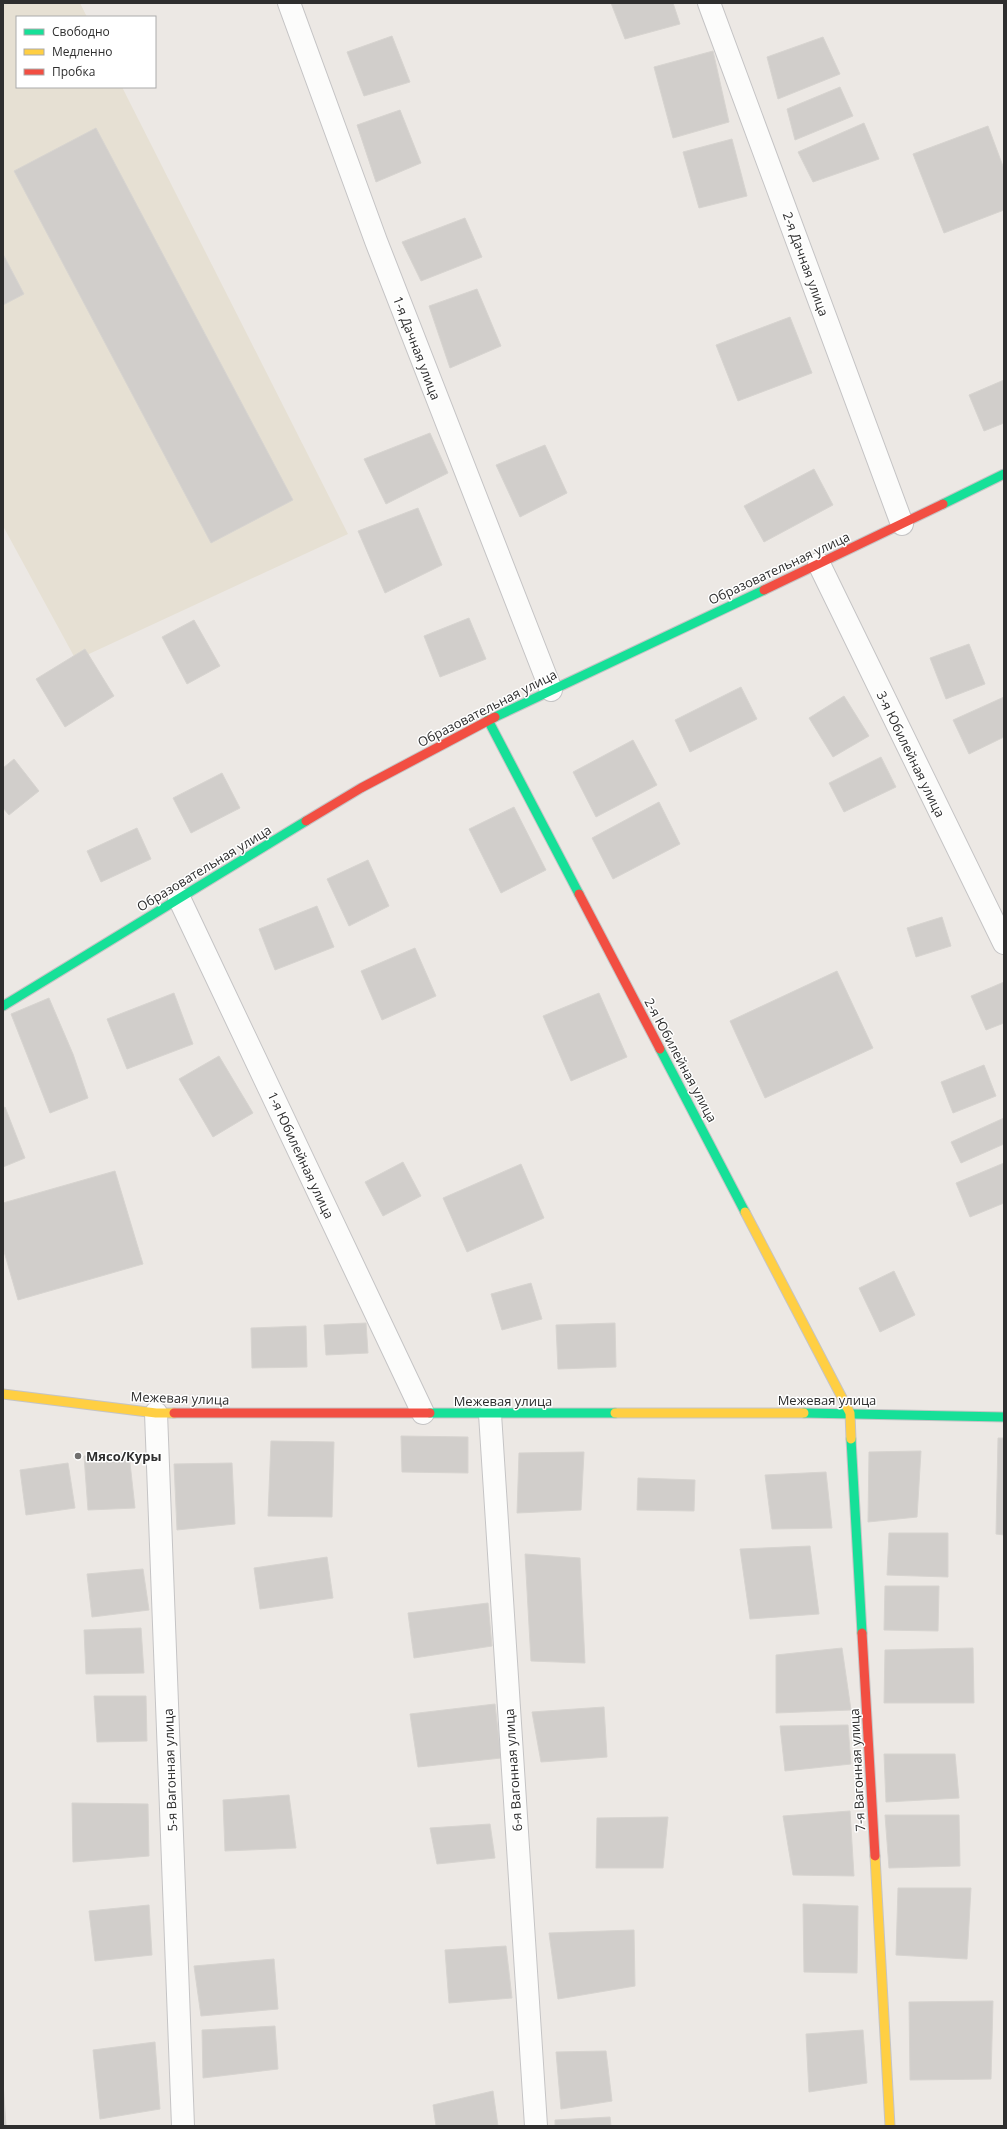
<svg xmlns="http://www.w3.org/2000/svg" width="1007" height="2129" viewBox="0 0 1007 2129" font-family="'Open Sans',sans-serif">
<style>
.education{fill:#e6e0d3}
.building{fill:#d1cecb;stroke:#d7d4d0}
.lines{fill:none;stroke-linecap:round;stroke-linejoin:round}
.street-casing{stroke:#c5c4c5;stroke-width:24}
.fast-casing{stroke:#c5c4c5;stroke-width:11}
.slow-casing{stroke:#c5c4c5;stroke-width:11}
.jam-casing{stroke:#c5c4c5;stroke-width:11}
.street{stroke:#fcfcfb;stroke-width:22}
.fast{stroke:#16e098;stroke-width:9}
.slow{stroke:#ffcf43;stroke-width:9}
.jam{stroke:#f24e42;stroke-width:9}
.poi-dot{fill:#706f6e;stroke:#fff;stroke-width:1.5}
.labels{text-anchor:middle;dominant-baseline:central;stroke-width:3;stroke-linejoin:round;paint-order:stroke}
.street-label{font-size:13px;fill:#2e2e2e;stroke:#fff}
.poi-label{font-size:13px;font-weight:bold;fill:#2e2e2e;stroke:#fff;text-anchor:start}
</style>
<rect width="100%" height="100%" fill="#ece8e4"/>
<path class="education" d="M3 3H80L87 17H17V87H122L348 534 76 660 3 526Z"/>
<path class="building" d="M611 3H673L680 24 625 39Z
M392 36 410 82 364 96 347 52Z
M823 37 840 74 778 99 767 57Z
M713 51 729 122 673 138 654 67Z
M840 87 853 116 795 140 787 109Z
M400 110 421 163 376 182 357 125Z
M864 123 879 159 813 182 798 152Z
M988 126 1004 169V210L944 233 913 154Z
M96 128 293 500 211 543 14 171Z
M732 139 747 196 699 208 683 152Z
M465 218 482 257 421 281 402 242Z
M3 254 24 294 3 305Z
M477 289 501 346 450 368 429 306Z
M790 317 812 373 738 401 716 345Z
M1004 380V423L984 431 969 395Z
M430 433 448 473 386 504 364 459Z
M545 445 567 493 520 517 496 465Z
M814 469 833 505 764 542 744 506Z
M418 508 442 565 385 593 358 531Z
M469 618 486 659 440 677 424 636Z
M194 620 220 666 187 684 162 637Z
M969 644 985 684 946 699 930 658Z
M85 649 114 696 65 727 36 679Z
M741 687 757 719 690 752 675 720Z
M844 696 869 736 833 757 809 718Z
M1004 697V737L969 754 953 720Z
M633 740 657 785 596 817 573 772Z
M881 757 896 787 844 812 829 783Z
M14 759 39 791 9 815 3 808V768Z
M222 773 240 808 191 833 173 798Z
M659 802 680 844 613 879 592 838Z
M514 807 546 870 501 893 469 829Z
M137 828 151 859 101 882 87 851Z
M368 860 389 906 349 926 327 879Z
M317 906 334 947 275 970 259 929Z
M942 917 951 946 916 957 907 928Z
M415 948 436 996 382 1020 361 971Z
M837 971 873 1048 765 1098 730 1021Z
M1004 982V1023L986 1030 971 996Z
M174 993 193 1044 127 1069 107 1019Z
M599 993 627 1057 571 1081 543 1016Z
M49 998 73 1054 88 1098 50 1113 11 1014Z
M219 1056 253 1113 213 1137 179 1079Z
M984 1065 996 1096 953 1113 941 1082Z
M5 1107 25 1158 3 1167V1108Z
M1004 1118V1144L961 1163 951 1142Z
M403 1162 421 1196 383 1216 365 1182Z
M1004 1163V1203L970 1217 956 1183Z
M521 1164 544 1218 467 1252 443 1198Z
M115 1171 143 1264 18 1300 3 1248V1203Z
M894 1271 915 1315 880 1332 859 1288Z
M531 1283 542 1319 502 1330 491 1294Z
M366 1323 368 1353 326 1355 324 1325Z
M615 1323 616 1367 558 1369 556 1325Z
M306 1326 307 1367 252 1368 251 1328Z
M401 1436 468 1437V1473L402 1472Z
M998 1438H1004V1535L996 1534Z
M271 1441 334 1442 332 1517 268 1516Z
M921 1451 917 1517 868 1522 869 1452Z
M584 1452 581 1510 517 1513 519 1453Z
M129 1454 135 1508 88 1510 84 1456Z
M68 1463 75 1508 26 1515 20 1470Z
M232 1463 235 1524 177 1530 174 1464Z
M826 1472 832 1528 772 1529 765 1475Z
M638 1478 695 1480 694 1511 637 1510Z
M889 1533H948V1577L887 1575Z
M810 1546 819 1614 750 1619 740 1549Z
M525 1554 580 1558 585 1663 531 1661Z
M327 1557 333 1598 260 1609 254 1568Z
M143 1569 149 1610 92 1617 87 1574Z
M885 1586H939L938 1631 884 1630Z
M488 1603 492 1646 414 1658 408 1613Z
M141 1628 144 1673 86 1674 84 1630Z
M842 1648 851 1710 776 1713V1655Z
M973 1648 974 1703H884L885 1650Z
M94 1696H146L147 1741 97 1742Z
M495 1704 501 1758 418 1767 410 1714Z
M604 1707 607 1757 541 1762 532 1712Z
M848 1725 851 1764 785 1771 780 1726Z
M884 1754H955L959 1798 886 1802Z
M289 1795 296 1848 225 1851 223 1800Z
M72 1803 148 1804 149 1856 73 1862Z
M850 1811 854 1876 793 1875 783 1816Z
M885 1815H959L960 1866 889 1868Z
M668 1817 663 1868H596L597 1818Z
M490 1824 495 1858 437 1864 430 1828Z
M898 1888H971L967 1959 896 1955Z
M803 1904 858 1906 857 1973 804 1972Z
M149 1905 152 1955 95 1961 89 1911Z
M634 1930 635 1986 558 1999 549 1933Z
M506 1946 512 1998 449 2003 445 1950Z
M274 1959 278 2009 201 2016 194 1966Z
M993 2001 991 2079 910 2080 909 2002Z
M275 2026 278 2069 203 2078 202 2030Z
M863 2030 867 2083 809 2092 806 2034Z
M155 2042 160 2109 100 2119 93 2050Z
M606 2051 612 2101 561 2109 556 2052Z
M3 2082 6 2126H3Z
M493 2091 498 2126H436L433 2105Z
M610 2117 611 2126H555V2120Z"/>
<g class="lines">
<g class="street-casing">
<path id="street" d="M289 3 376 241 551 690
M709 3 902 524
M819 564 1004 943
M179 898 423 1413
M156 1413 183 2126
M490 1414 536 2126"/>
</g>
<g class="fast-casing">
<path id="fast" d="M943 504 1004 474
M495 717 764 590
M488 720 579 894
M3 1006 306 821
M660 1049 745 1212
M430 1413H615
M804 1413 1004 1417
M851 1439 862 1633"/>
</g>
<g class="slow-casing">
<path id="slow" d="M745 1212 850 1413 851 1439
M3 1394 156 1413H174
M615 1413H804
M875 1856 890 2126"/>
</g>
<g class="jam-casing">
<path id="jam" d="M764 590 943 504
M306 821 361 788 495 717
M579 894 660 1049
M174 1413H430
M862 1633 875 1856"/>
</g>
<use href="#street" class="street"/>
<use href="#fast" class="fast"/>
<use href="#slow" class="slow"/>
<use href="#jam" class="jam"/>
</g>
<circle class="poi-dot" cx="78" cy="1456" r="4"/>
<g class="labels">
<g class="street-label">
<text transform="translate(806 264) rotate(70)">2-я Дачная улица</text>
<text transform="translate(417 348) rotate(69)">1-я Дачная улица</text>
<text transform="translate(779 568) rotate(-25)">Образовательная улица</text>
<text transform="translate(487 708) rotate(-27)">Образовательная улица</text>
<text transform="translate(911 754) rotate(64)">3-я Юбилейная улица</text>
<text transform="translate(204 868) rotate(-31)">Образовательная улица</text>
<text transform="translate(681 1060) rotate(62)">2-я Юбилейная улица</text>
<text transform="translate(301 1155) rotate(65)">1-я Юбилейная улица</text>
<text transform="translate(180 1398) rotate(2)">Межевая улица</text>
<text x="827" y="1400">Межевая улица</text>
<text x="503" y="1401">Межевая улица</text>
<text transform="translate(170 1770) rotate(-92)">5-я Вагонная улица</text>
<text transform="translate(513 1770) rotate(-94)">6-я Вагонная улица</text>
<text transform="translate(857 1770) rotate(-93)">7-я Вагонная улица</text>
</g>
<g class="poi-label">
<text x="86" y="1456">Мясо/Куры</text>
</g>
</g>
<rect width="1007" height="2129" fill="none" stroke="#2e2e2e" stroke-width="8"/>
<rect x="16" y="16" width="140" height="72" fill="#ffffff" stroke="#ababab"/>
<rect x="24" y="29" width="20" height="6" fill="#16e098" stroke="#ababab"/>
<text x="52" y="36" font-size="12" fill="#2e2e2e">Свободно</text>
<rect x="24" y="49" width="20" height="6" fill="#ffcf43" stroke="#ababab"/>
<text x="52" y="56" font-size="12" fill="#2e2e2e">Медленно</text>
<rect x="24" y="69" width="20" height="6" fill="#f24e42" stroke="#ababab"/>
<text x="52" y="76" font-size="12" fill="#2e2e2e">Пробка</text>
</svg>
